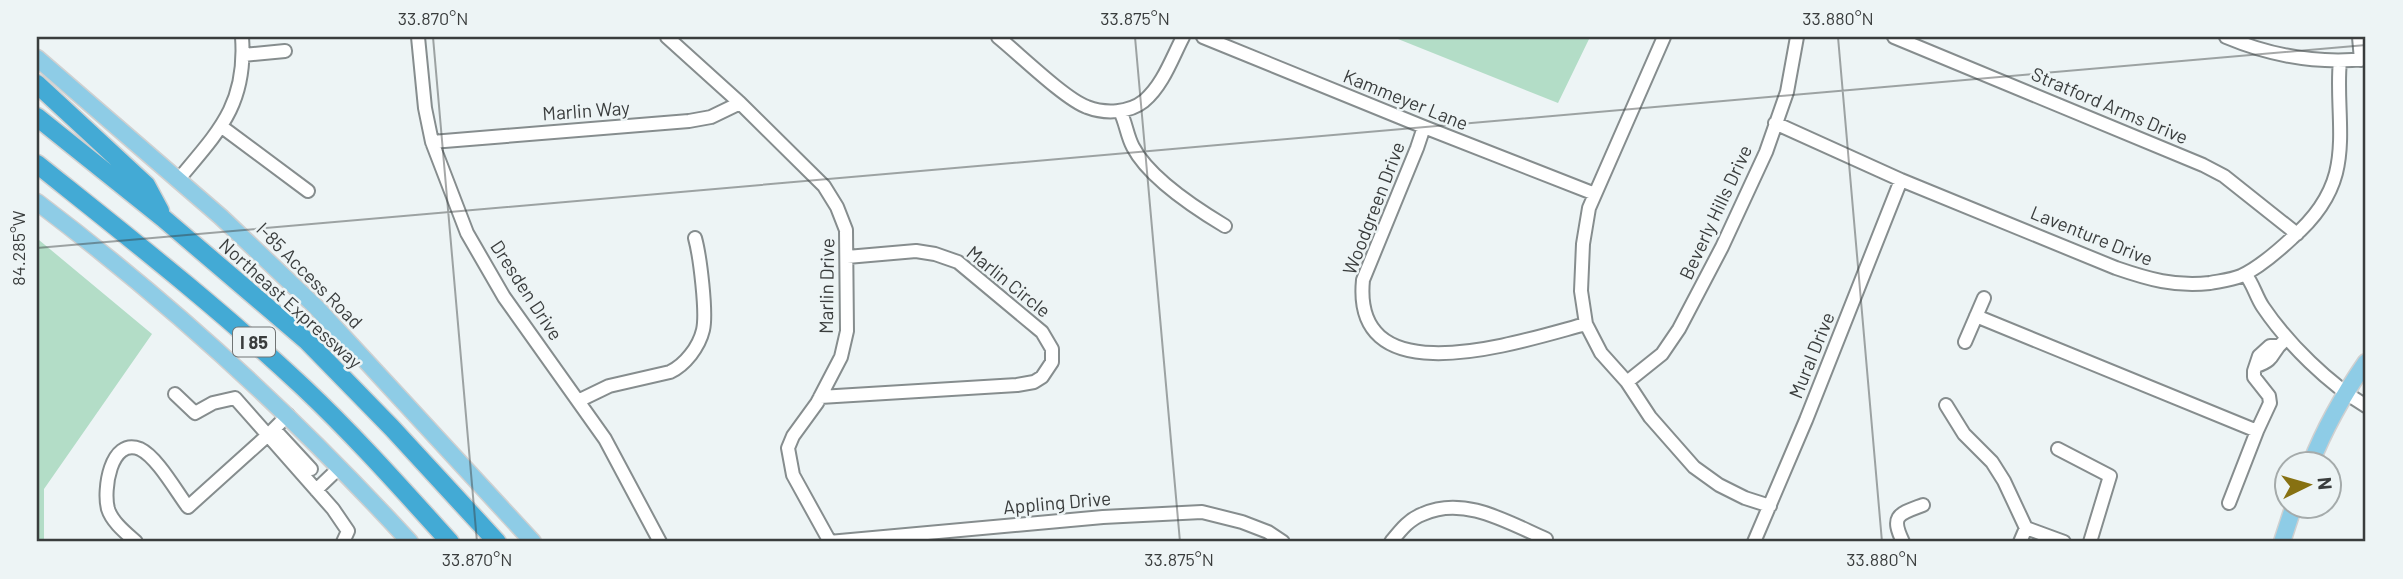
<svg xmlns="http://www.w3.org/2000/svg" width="2403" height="579" viewBox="0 0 2403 579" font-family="Barlow,sans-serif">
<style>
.green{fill:#b3ddc7}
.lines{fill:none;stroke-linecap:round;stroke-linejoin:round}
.minor-casing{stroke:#868d8e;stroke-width:16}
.major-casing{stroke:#d0d0d0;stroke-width:19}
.highway-casing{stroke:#d0d0d0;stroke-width:21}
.minor{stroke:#fff;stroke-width:12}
.major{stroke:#8ecce6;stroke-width:16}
.highway{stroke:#43aad5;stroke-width:18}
.ticks{fill:none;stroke:#3a3d3d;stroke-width:2;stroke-opacity:0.45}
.labels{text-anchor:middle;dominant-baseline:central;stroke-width:5;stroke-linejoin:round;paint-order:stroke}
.shield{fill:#edf4f5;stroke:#707474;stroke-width:2}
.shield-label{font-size:18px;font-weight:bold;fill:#3a3d3d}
.street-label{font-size:19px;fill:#3a3d3d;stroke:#edf4f5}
.neatline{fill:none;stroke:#3a3d3d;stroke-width:2.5}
.ticks-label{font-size:18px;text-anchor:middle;fill:#3a3d3d}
</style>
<rect width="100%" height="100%" fill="#edf4f5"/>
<path class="green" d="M1393 37H1590L1558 103Z
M39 240 152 334 44 489V542H37V243Z"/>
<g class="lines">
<g class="minor-casing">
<path id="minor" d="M418 37 425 108 432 142 467 233 504 297 605 439 660 542
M667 37 740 103 824 186 837 207 846 230 847 331 841 357 817 403 793 436 788 448 793 475 830 542
M998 37C1019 54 1065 99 1087 107 1105 114 1129 113 1144 101 1163 85 1172 58 1183 37
M1203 37 1424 127 1595 194
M1664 37 1589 208 1583 244 1581 291 1586 324 1601 353 1627 382 1650 417 1694 467 1719 485 1745 498 1770 506
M1894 37 2203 165 2224 176 2297 234
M2226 37C2271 56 2317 64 2366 59
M2359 37 2361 60
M243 55 285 51
M1120 111C1126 123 1127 136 1133 147 1149 178 1195 208 1225 226
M1775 123 1901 180 2116 268C2148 279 2175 287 2210 283 2220 281 2231 280 2241 276 2260 267 2277 252 2292 238 2313 220 2329 200 2336 173 2345 137 2336 97 2340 61
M222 127 308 191
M1424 127 1417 148 1363 280C1351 400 1524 340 1586 324
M432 142 689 121 711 117 740 103
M178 180C218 132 247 105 242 37
M2245 274C2253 283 2256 297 2263 307 2288 344 2329 384 2366 406
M1976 316 2257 431 2270 403 2269 396 2254 377V371L2259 356 2270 346H2278
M1965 342 1984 298
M2256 366C2276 360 2271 352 2283 342
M1627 382 1662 354 1679 329 1722 247 1766 152 1787 92 1797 37
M175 394 195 413 213 403 235 398 333 509 348 531 343 542
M820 397 1017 385 1034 382 1042 377 1052 362V349L1042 332 958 262 935 254 916 251 847 257
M578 401 609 386 670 372C685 365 699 347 703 330 707 313 700 256 695 238
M1946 405 1964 434 1992 462 2004 481 2026 528
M274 429 311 469
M2058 449 2110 476 2090 542
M316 490 339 468
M2229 503 2257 431
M2026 528 2064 542
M136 542C126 533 112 522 108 509 103 491 110 437 140 449 157 457 176 491 188 507L268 435 288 415
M829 542 1103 517 1202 512 1242 522 1268 532 1283 542
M1391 542C1400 531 1409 519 1423 514 1464 495 1509 523 1546 539
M1754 542 1806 420 1901 180
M1903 542C1890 515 1899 514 1923 505
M2020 542 2026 528"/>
</g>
<g class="major-casing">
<path id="major" d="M37 58 221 217 316 307 533 542
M37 202C172 304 296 418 410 542
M2311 463C2325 427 2344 394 2366 362
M2282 542 2294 505"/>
</g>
<g class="highway-casing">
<path id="highway" d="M37 84 146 185 160 211
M37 117 163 218 307 341 392 428 497 542
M37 164C127 236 218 307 303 387 355 436 402 489 450 542"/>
</g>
<use href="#minor" class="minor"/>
<use href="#major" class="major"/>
<use href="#highway" class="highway"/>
</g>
<path class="ticks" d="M433 37 477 542M1135 37 1180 542M1838 37 1882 542M37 248 2366 45"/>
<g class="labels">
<rect class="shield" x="233" y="327.5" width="42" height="29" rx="5"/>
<g class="shield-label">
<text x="254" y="342">I 85</text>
</g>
<g class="street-label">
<text transform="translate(1406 99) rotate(22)">Kammeyer Lane</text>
<text transform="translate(2110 105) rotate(23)">Stratford Arms Drive</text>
<text transform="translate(586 110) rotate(-4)">Marlin Way</text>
<text transform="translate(1373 208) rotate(-69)">Woodgreen Drive</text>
<text transform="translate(1715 212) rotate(-65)">Beverly Hills Drive</text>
<text transform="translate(2092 235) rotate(22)">Laventure Drive</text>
<text transform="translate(310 275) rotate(45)">I-85 Access Road</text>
<text transform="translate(1009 281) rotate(39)">Marlin Circle</text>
<text transform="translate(826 286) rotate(-89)">Marlin Drive</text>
<text transform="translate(527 290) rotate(57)">Dresden Drive</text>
<text transform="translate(291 303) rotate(42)">Northeast Expressway</text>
<text transform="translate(1811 355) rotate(-68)">Mural Drive</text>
<text transform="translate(1057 502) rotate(-5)">Appling Drive</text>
</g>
</g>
<rect width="2403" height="579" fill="none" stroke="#edf4f5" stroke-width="77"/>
<g transform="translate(2308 485) rotate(85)"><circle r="33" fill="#edf4f5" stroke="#a5abab" stroke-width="2"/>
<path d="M0-5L12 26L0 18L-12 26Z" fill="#877112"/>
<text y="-10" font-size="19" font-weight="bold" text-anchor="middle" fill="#3a3d3d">N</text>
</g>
<rect x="38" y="38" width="2326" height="502" class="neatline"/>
<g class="ticks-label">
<text x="433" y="25">33.870°N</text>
<text x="1135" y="25">33.875°N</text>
<text x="1838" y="25">33.880°N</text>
<text transform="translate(19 248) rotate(-90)" y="6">84.285°W</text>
<text x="477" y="566">33.870°N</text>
<text x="1179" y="566">33.875°N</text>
<text x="1882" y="566">33.880°N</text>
</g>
</svg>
